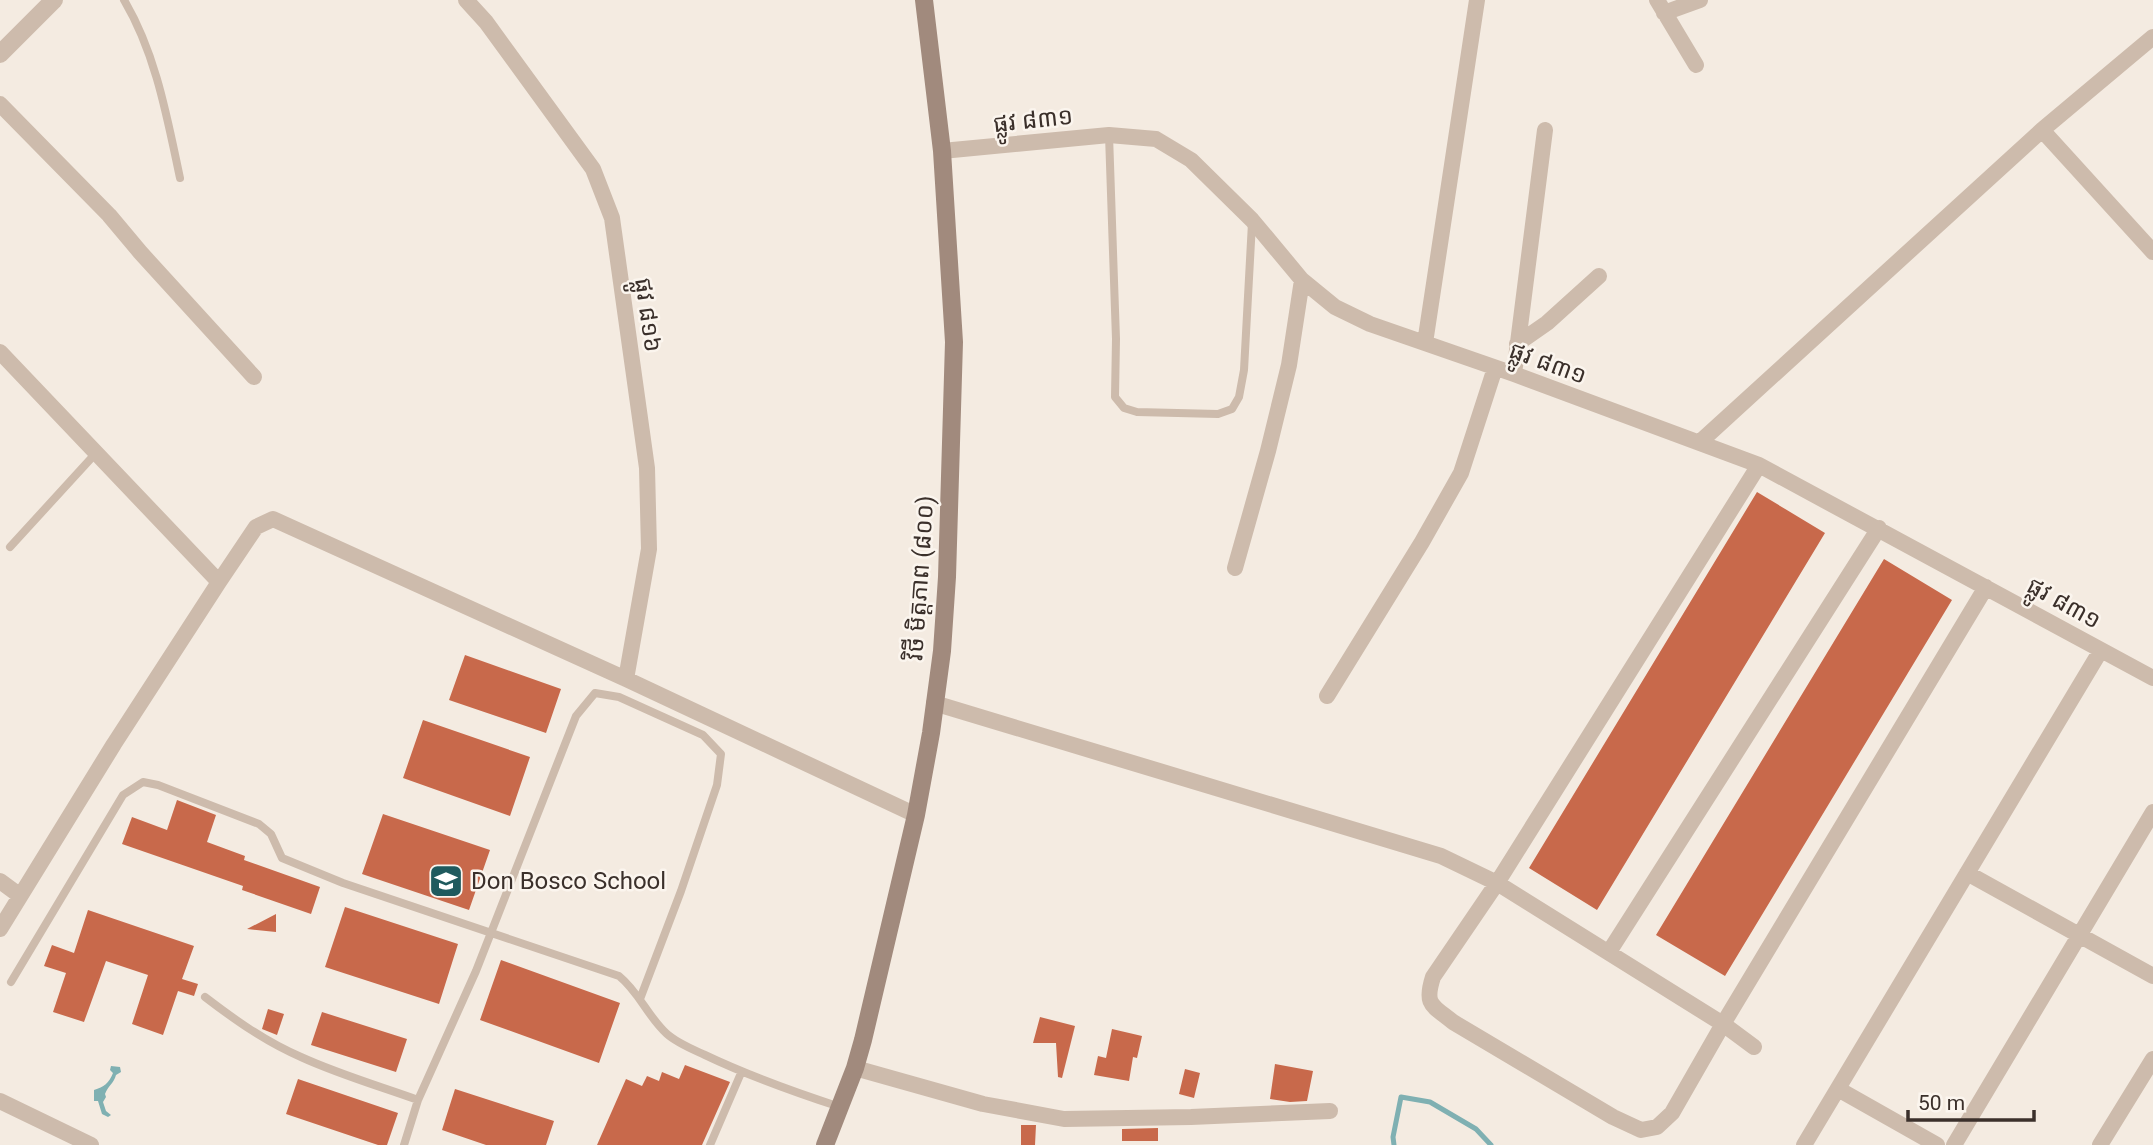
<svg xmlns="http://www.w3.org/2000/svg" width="2153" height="1145" viewBox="0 0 2153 1145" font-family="Roboto,'Noto Sans Khmer',sans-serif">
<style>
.water{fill:#7fb0b2}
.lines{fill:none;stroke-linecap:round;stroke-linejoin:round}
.stream{stroke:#7fb0b2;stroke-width:5}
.building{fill:#c8694b}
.service{stroke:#cdbbac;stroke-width:8}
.minor{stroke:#cdbbac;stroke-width:16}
.tertiary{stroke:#cdbbac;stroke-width:18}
.secondary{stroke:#a18a7d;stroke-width:18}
.labels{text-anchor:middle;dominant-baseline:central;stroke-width:5;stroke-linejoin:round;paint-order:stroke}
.street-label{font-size:24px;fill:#3b302b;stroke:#fbf5ee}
.poi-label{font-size:24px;fill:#3b302b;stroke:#fbf5ee;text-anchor:start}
</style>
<rect width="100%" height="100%" fill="#f4ebe1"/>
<path class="water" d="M111 1066 120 1067 121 1072 116 1075C114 1083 108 1086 105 1094L106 1097 103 1102 106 1111 111 1115 108 1117 102 1114 98 1101H94V1090C104 1087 109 1083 113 1073L110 1070Z"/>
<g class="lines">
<path class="stream" d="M1394 1145 1393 1137 1401 1097 1430 1102 1476 1129 1491 1145"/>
</g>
<path class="building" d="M1757 492 1825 533 1597 910 1529 868Z
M1884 559 1952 600 1725 976 1656 935Z
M465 655 561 689 546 733 449 700Z
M423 720 530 757 510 816 403 778Z
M177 800 216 815 207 842 245 856 244 860 320 887 311 914 242 890 243 886 122 844 132 817 167 830Z
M383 814 490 850 469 910 362 874Z
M345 907 458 944 439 1004 325 967Z
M88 910 194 946 182 979 198 984 194 996 178 991 163 1035 132 1024 148 975 106 961 84 1022 53 1012 66 973 44 966 52 945 74 953Z
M276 914V932L247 929Z
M501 960 620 1003 599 1063 480 1020Z
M268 1009 284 1014 277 1035 262 1029Z
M322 1012 407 1039 396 1072 311 1045Z
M1040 1017 1075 1026 1062 1078 1058 1077 1056 1043H1033Z
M1112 1029 1142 1036 1137 1058 1133 1057 1129 1081 1094 1075 1098 1056 1106 1058Z
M1275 1064 1313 1071 1307 1101 1290 1102 1270 1099Z
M685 1065 730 1082 702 1145H597L626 1079 642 1086 647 1076 659 1081 662 1072 679 1079Z
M1185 1069 1200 1073 1194 1098 1179 1094Z
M298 1079 398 1113 387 1145H378L286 1114Z
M455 1089 554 1121 546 1145H486L442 1130Z
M1021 1125H1036L1035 1145H1021Z
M1158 1128V1141H1122V1129Z"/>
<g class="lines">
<path class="service" d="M124 0C156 54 167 117 180 178
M1109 135 1116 339 1115 397 1124 408 1137 412 1218 414 1232 409 1239 397 1244 370 1252 223
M10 547 96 453
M11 982 123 795 143 782 158 785 259 824 271 834 282 858 343 883 619 976C639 992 648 1017 667 1034 677 1043 692 1049 705 1055 749 1076 794 1092 840 1107
M205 997C235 1020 266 1042 301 1057 338 1074 379 1086 418 1100
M404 1145 418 1100 476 971 576 716 595 693 619 697 703 735 721 754 717 785 681 891 640 999
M710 1145 741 1073"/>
<path class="minor" d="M466 0 486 22 593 169 612 218 647 468 649 549 626 679
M1657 0 1696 65
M1664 13 1700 0
M0 104 109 215 140 252 254 377
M2042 130 2153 252
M942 151 1109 135 1156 139 1191 160 1252 220 1302 280 1335 307 1370 324 1514 374 1759 465 2153 678
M1425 343 1477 0
M1517 344 1547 323 1599 276
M0 352 219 582
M1514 374 1545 130
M1700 442 2042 130 2153 37
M1759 465 1497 883 1433 977C1424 1005 1432 1005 1453 1022L1613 1117 1641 1130 1657 1127 1672 1113 1723 1024 1986 587
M1235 568 1268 451 1289 365 1302 280
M1327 696 1422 542 1461 473 1495 368
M934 703 1441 856 1497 883 1723 1024 1754 1047
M1967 873 2153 976
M0 881 19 895
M0 929 114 744 219 582 256 527 273 519 626 679 916 815
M1609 952 1879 528
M855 1068 983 1104 1064 1119 1191 1117 1330 1111
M1838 1089 1937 1145
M0 1101 91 1145
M1804 1145 2101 650
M1954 1145 2153 812
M2100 1145 2153 1059"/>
<path class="tertiary" d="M0 54 54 0"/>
<path class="secondary" d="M825 1145 855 1068 863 1040 916 815 931 733 942 651 947 577 954 342 942 151 924 0"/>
</g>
<defs>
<g id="school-square" transform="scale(1.75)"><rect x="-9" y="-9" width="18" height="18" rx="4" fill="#1f5a5e" stroke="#fbf5ee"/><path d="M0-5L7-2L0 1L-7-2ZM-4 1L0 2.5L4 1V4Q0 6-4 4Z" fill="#fff"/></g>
</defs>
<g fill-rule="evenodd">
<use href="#school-square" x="446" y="881"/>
</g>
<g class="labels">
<g class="street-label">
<text transform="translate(1033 120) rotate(-6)">ផ្លូវ ៨៣១</text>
<text transform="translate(648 315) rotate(82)">ផ្លូវ ៨១៦</text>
<text transform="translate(1548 363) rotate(20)">ផ្លូវ ៨៣១</text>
<text transform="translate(920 578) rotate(-86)">វិថី មិត្តភាព (៨០០)</text>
<text transform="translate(2064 603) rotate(29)">ផ្លូវ ៨៣១</text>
</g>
<g class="poi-label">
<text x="471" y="881">Don Bosco School</text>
</g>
</g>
<path d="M1908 1110v10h126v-10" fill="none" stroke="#3b302b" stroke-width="3.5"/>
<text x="1918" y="1110" font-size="21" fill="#3b302b" stroke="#fbf5ee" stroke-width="5" paint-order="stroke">50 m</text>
</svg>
